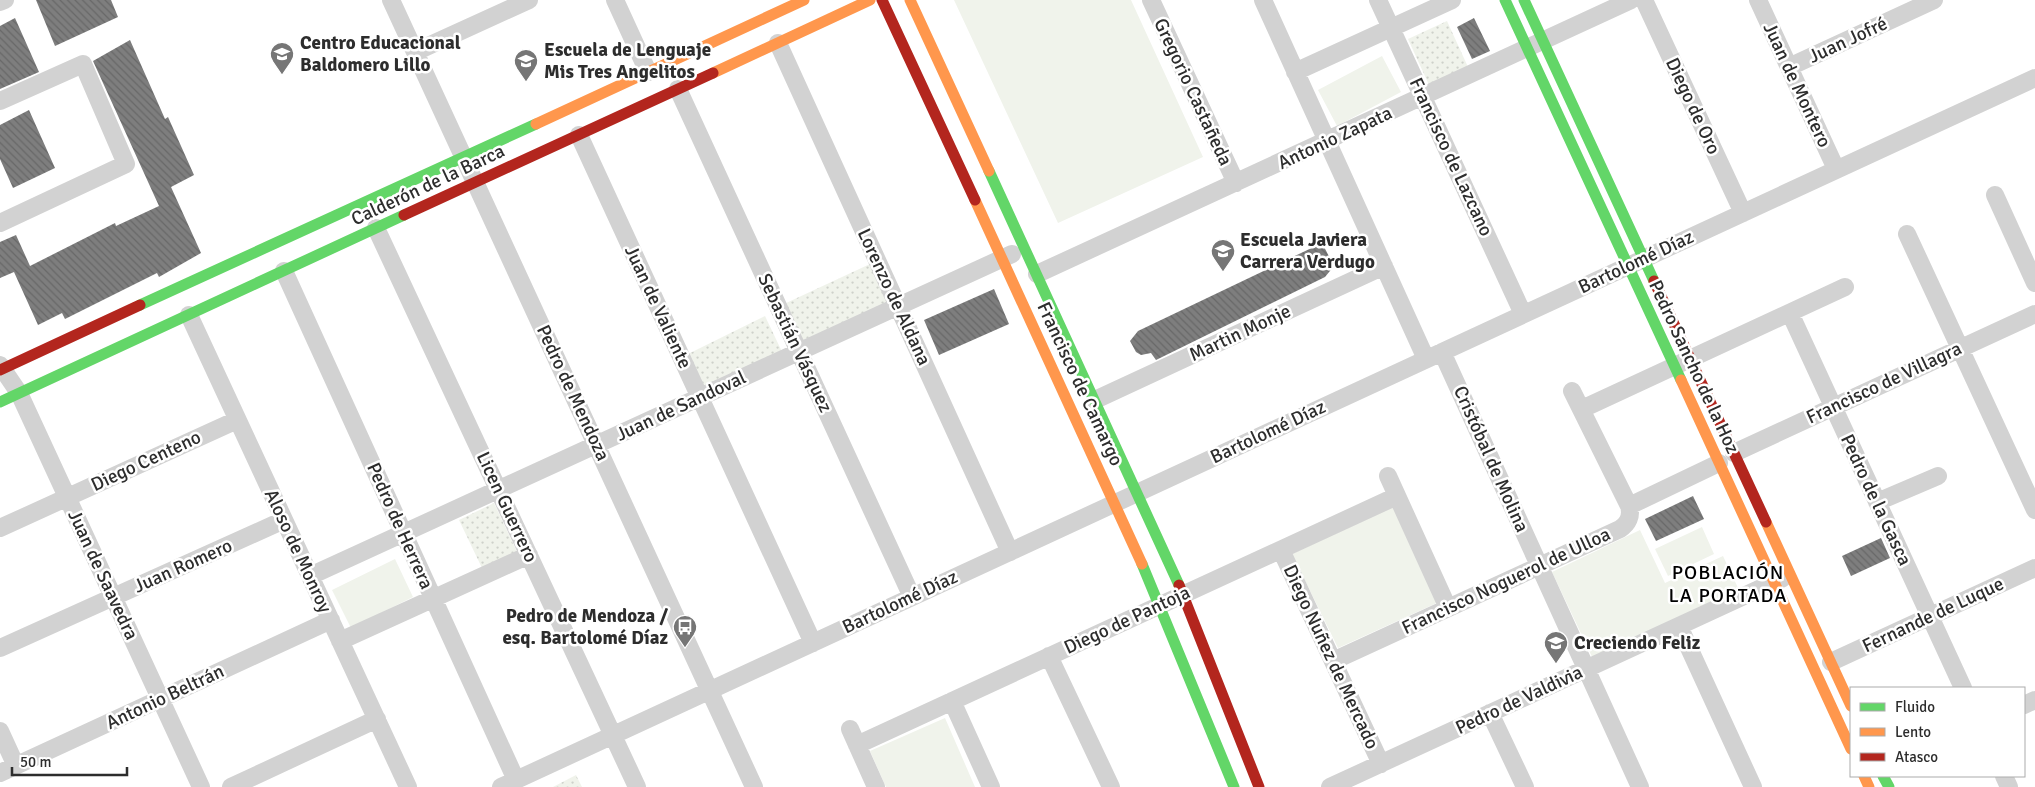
<svg xmlns="http://www.w3.org/2000/svg" width="2035" height="787" viewBox="0 0 2035 787" font-family="Signika,sans-serif">
<style>
.grass{fill:url(#grass-dots)}
.park{fill:#f0f3eb}
.building{fill:url(#building-back-hatch)}
.lines{fill:none;stroke-linecap:round;stroke-linejoin:round}
.street{stroke:#d2d2d2;stroke-width:18}
.fast{stroke:#63d668;stroke-width:11}
.slow{stroke:#ff974d;stroke-width:11}
.jam{stroke:#b3261e;stroke-width:11}
.labels{text-anchor:middle;dominant-baseline:central;stroke-width:5;stroke-linejoin:round;paint-order:stroke}
.street-label{font-size:19px;fill:#2d2d2d;stroke:#fff}
.poi-label{font-size:19px;font-weight:bold;fill:#2d2d2d;stroke:#fff;text-anchor:start}
.neighbourhood-label{font-size:20px;letter-spacing:1px;fill:#000;stroke:#fff}
</style>
<defs>
<pattern id="grass-dots" width="8" height="8" patternUnits="userSpaceOnUse" patternTransform="scale(1.25)"><rect width="8" height="8" fill="#f0f3eb"/><path d="M2 2h.1M6 6h.1" fill="none" stroke="#ced1ca" stroke-width="1.8" stroke-linecap="round"/></pattern>
<pattern id="building-back-hatch" width="6" height="6" patternUnits="userSpaceOnUse" patternTransform="scale(1.25)"><rect width="6" height="6" fill="#7e7e7e"/><path d="M-1 5l2 2M0 0l6 6M5-1l2 2" fill="none" stroke="#686868"/></pattern>
</defs>
<rect width="100%" height="100%" fill="#fff"/>
<path class="grass" d="M1447 21 1468 67 1429 85 1408 39Z
M870 264 888 303 802 343 784 304Z
M765 316 784 356 706 393 688 354Z
M494 503 517 552 482 568 459 520Z
M576 775 582 787H553Z"/>
<path class="park" d="M954 0H1131L1203 157 1058 223Z
M1382 56 1401 92 1337 126 1318 90Z
M1395 506 1439 602 1338 648 1292 554Z
M1702 527 1714 554 1668 576 1655 549Z
M1640 530 1665 583 1723 556 1739 590 1593 659 1552 572Z
M395 559 413 597 351 628 332 590Z
M945 718 975 787H886L870 751Z"/>
<path class="building" d="M36 0H111L118 17 55 46Z
M15 18 39 72 0 89V26Z
M1474 18 1490 51 1472 59 1457 27Z
M130 40 165 119 168 117 194 175 171 187 201 253 159 277 157 273 65 319 62 313 38 325 14 272 0 278V242L16 235 30 266 115 223 116 226 159 206 93 61Z
M29 110 55 168 13 188 0 159V125Z
M1322 243 1334 266 1325 277 1156 360 1151 353 1141 355 1136 352 1130 341 1138 331Z
M994 289 1009 324 939 355 924 320Z
M1693 496 1704 519 1656 541 1645 519Z
M1881 538 1890 558 1851 576 1842 556Z"/>
<g class="lines">
<path class="street" d="M391 0 754 787
M615 0 648 72
M1151 0 1236 183
M1263 0 1426 359
M1378 0 1523 314
M1644 0 1743 213
M1758 0 1836 169
M0 2 5 0
M778 43 1010 552
M415 52 529 0
M1789 67 1934 0
M1295 72 1452 0
M678 89 912 597
M0 101 83 64 126 164 0 223
M579 135 813 643
M1995 195 2035 283
M376 228 637 787
M1907 234 2035 510
M284 271 516 780
M1037 274 1631 0
M1790 313 1963 688
M189 315 408 787
M1442 352 1640 787
M0 365 19 393 201 787
M1095 400 1384 266
M1582 409 1845 287
M1734 453 2035 314
M1388 476 1448 608
M1877 502 1938 476
M1629 506 1719 463
M0 528 237 420
M1281 550 1381 764
M310 576 1012 254
M1679 626 1753 787
M340 641 529 555
M0 648 284 520
M1049 656 1111 787
M1333 661 1620 529C1628 524 1632 516 1629 506L1572 391
M1831 662 2035 568
M952 701 991 787
M2024 705 2035 700
M1490 713 1525 787
M850 729 876 787
M0 731 16 766
M857 745 1397 496
M0 773 331 620
M2004 776 2009 787
M231 787 377 719
M501 787 2035 78
M1330 787 1783 578"/>
<path class="fast" d="M1505 0 1681 380
M1524 0 1654 281
M989 171 1179 585
M140 305 536 124
M0 402 404 215
M1142 564 1234 787
M1883 776 1889 787"/>
<path class="slow" d="M910 0 989 171
M713 73 870 0
M536 124 804 0
M975 200 1142 564
M1681 380 1851 749
M1766 522 1851 706
M1864 776 1869 787"/>
<path class="jam" d="M882 0 975 200
M404 215 713 73
M1654 281 1766 522
M0 370 140 305
M1179 585 1259 787"/>
</g>
<defs>
<g id="school-pin" transform="scale(1.25)"><path d="M0 17L-7.5 6A9.5 9.5 0 1 1 7.5 6Z" fill="#767676" stroke="#fff"/><path d="M0-5L7-2L0 1L-7-2ZM-4 1L0 2.5L4 1V4Q0 6-4 4Z" fill="#fff"/></g>
<g id="bus-pin" transform="scale(1.25)"><path d="M0 17L-7.5 6A9.5 9.5 0 1 1 7.5 6Z" fill="#767676" stroke="#fff"/><path d="M-5-6H5V4H4V6H2V4H-2V6H-4V4H-5ZM-3.5-4V0h7V-4ZM-3.5 1.2v1.5H-2V1.2ZM2 1.2v1.5H3.5V1.2Z" fill="#fff"/></g>
</defs>
<g fill-rule="evenodd">
<use href="#school-pin" x="282" y="54"/>
<use href="#school-pin" x="526" y="61"/>
<use href="#school-pin" x="1223" y="251"/>
<use href="#bus-pin" x="685" y="627"/>
<use href="#school-pin" x="1556" y="643"/>
</g>
<g class="labels">
<g class="street-label">
<text transform="translate(1848 40) rotate(-25)">Juan Jofré</text>
<text transform="translate(1797 85) rotate(65)">Juan de Montero</text>
<text transform="translate(1193 92) rotate(65)">Gregorio Castañeda</text>
<text transform="translate(1693 106) rotate(65)">Diego de Oro</text>
<text transform="translate(1335 138) rotate(-25)">Antonio Zapata</text>
<text transform="translate(1451 157) rotate(65)">Francisco de Lazcano</text>
<text transform="translate(428 185) rotate(-25)">Calderón de la Barca</text>
<text transform="translate(1636 262) rotate(-25)">Bartolomé Díaz</text>
<text transform="translate(894 297) rotate(65)">Lorenzo de Aldana</text>
<text transform="translate(658 307) rotate(65)">Juan de Valiente</text>
<text transform="translate(1240 333) rotate(-25)">Martin Monje</text>
<text transform="translate(795 343) rotate(65)">Sebastián Vásquez</text>
<text transform="translate(1694 367) rotate(65)">Pedro Sancho de la Hoz</text>
<text transform="translate(1884 383) rotate(-25)">Francisco de Villagra</text>
<text transform="translate(1080 384) rotate(65)">Francisco de Camargo</text>
<text transform="translate(573 393) rotate(65)">Pedro de Mendoza</text>
<text transform="translate(681 406) rotate(-25)">Juan de Sandoval</text>
<text transform="translate(1268 432) rotate(-25)">Bartolomé Díaz</text>
<text transform="translate(1491 459) rotate(66)">Cristóbal de Molina</text>
<text transform="translate(146 461) rotate(-25)">Diego Centeno</text>
<text transform="translate(1876 500) rotate(65)">Pedro de la Gasca</text>
<text transform="translate(507 507) rotate(65)">Licen Guerrero</text>
<text transform="translate(400 526) rotate(66)">Pedro de Herrera</text>
<text transform="translate(298 551) rotate(65)">Aloso de Monroy</text>
<text transform="translate(183 566) rotate(-24)">Juan Romero</text>
<text transform="translate(103 575) rotate(65)">Juan de Saavedra</text>
<text transform="translate(1506 581) rotate(-25)">Francisco Noguerol de Ulloa</text>
<text transform="translate(900 602) rotate(-25)">Bartolomé Díaz</text>
<text transform="translate(1933 615) rotate(-25)">Fernande de Luque</text>
<text transform="translate(1127 620) rotate(-25)">Diego de Pantoja</text>
<text transform="translate(1331 657) rotate(65)">Diego Nuñez de Mercado</text>
<text transform="translate(165 697) rotate(-25)">Antonio Beltrán</text>
<text transform="translate(1519 700) rotate(-25)">Pedro de Valdivia</text>
</g>
<g class="poi-label">
<text x="300" y="43">Centro Educacional<tspan x="300" dy="22">Baldomero Lillo</tspan></text>
<text x="544" y="50">Escuela de Lenguaje<tspan x="544" dy="22">Mis Tres Angelitos</tspan></text>
<text x="1240" y="240">Escuela Javiera<tspan x="1240" dy="22">Carrera Verdugo</tspan></text>
<text x="668" y="616" text-anchor="end">Pedro de Mendoza /<tspan x="668" dy="22">esq. Bartolomé Díaz</tspan></text>
<text x="1574" y="643">Creciendo Feliz</text>
</g>
<g class="neighbourhood-label">
<text x="1728" y="572">POBLACIÓN<tspan x="1728" dy="23">LA PORTADA</tspan></text>
</g>
</g>
<rect x="1850" y="687" width="175" height="90" fill="#ffffff" stroke="#ababab"/>
<rect x="1860" y="703" width="25" height="8" fill="#63d668" stroke="#ababab"/>
<text x="1895" y="712" font-size="15" fill="#2d2d2d">Fluido</text>
<rect x="1860" y="728" width="25" height="8" fill="#ff974d" stroke="#ababab"/>
<text x="1895" y="737" font-size="15" fill="#2d2d2d">Lento</text>
<rect x="1860" y="753" width="25" height="8" fill="#b3261e" stroke="#ababab"/>
<text x="1895" y="762" font-size="15" fill="#2d2d2d">Atasco</text>
<path d="M12 767v8h115v-8" fill="none" stroke="#2d2d2d" stroke-width="2.5"/>
<text x="20" y="767" font-size="15" fill="#2d2d2d" stroke="#ffffff" stroke-width="4" paint-order="stroke">50 m</text>
</svg>
